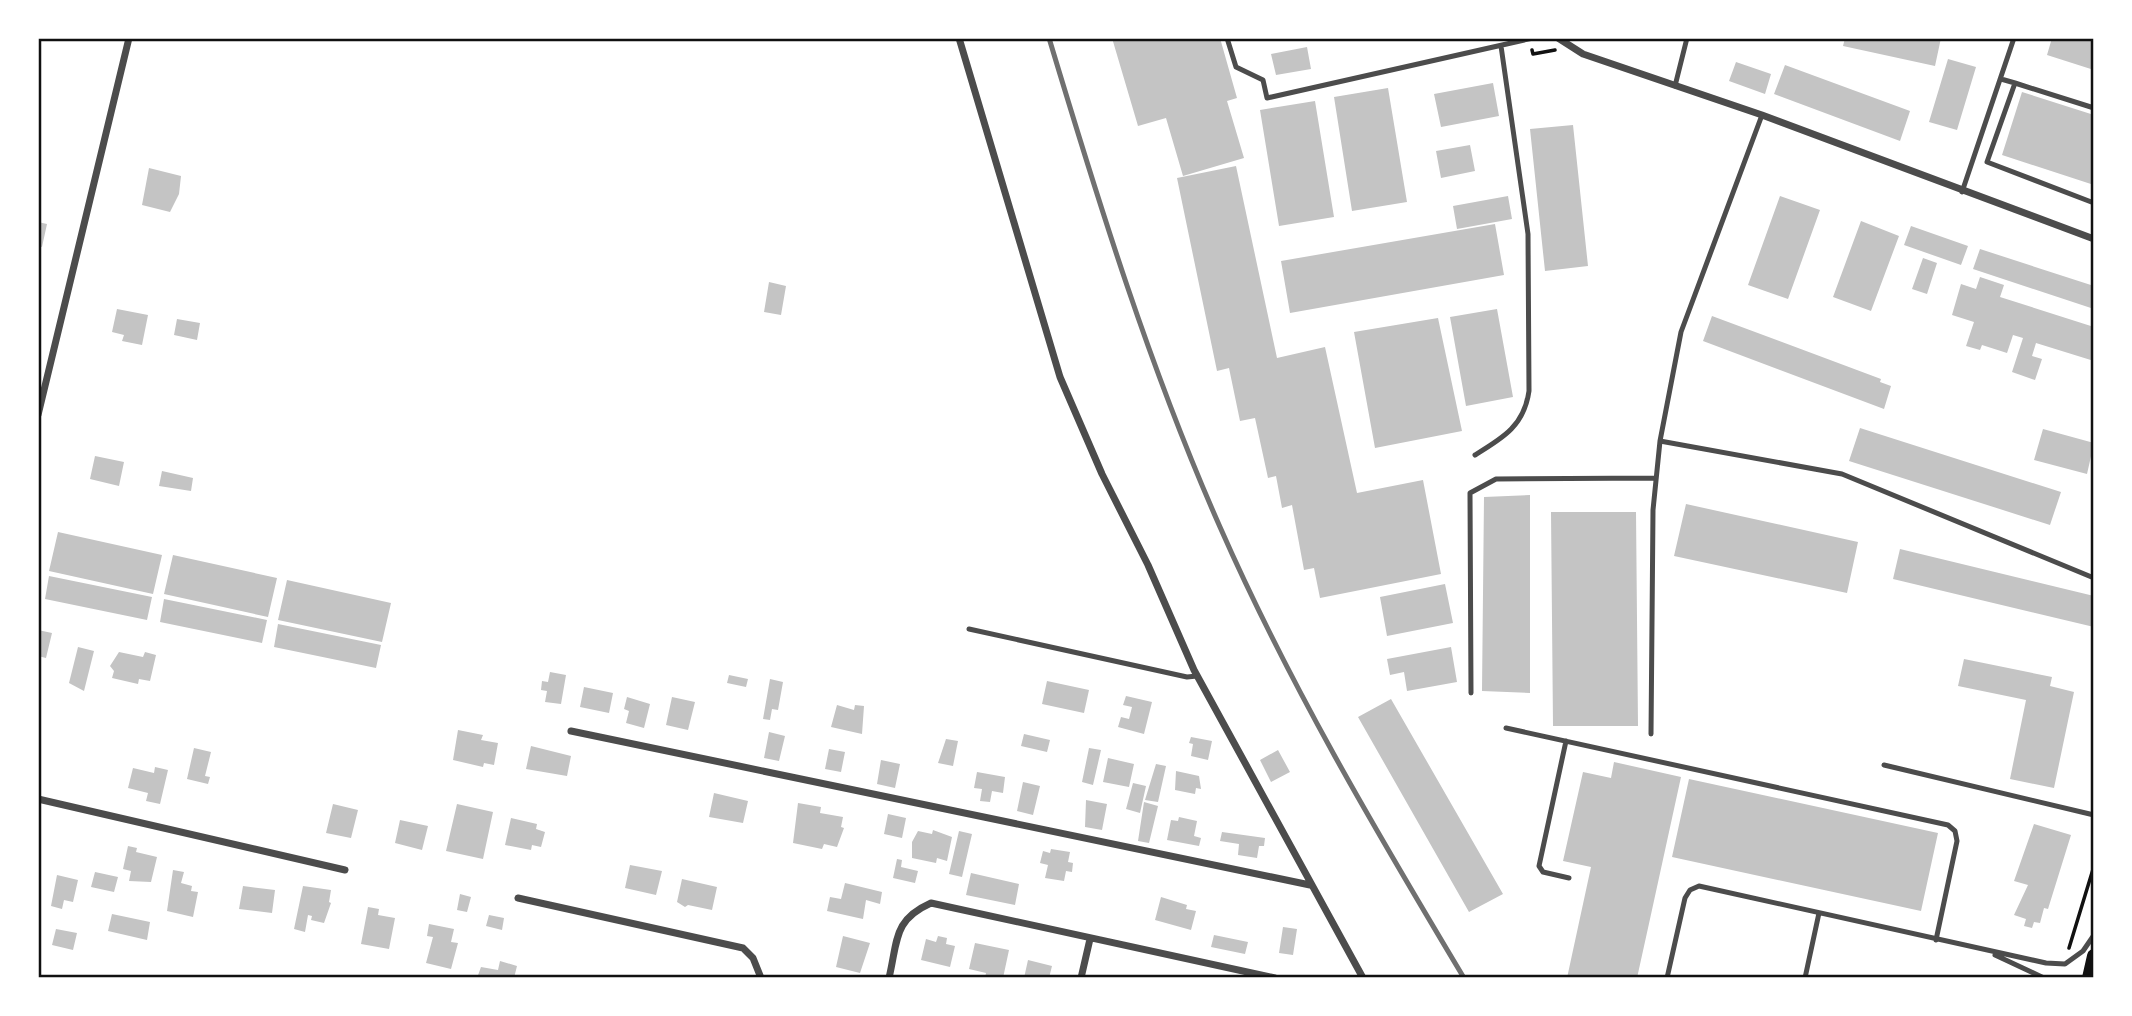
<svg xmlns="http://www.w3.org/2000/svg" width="2132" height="1016" viewBox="0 0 2132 1016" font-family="'Nunito Sans',sans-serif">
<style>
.building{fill:#c4c4c4}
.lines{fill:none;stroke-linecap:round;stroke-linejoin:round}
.path{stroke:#111;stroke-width:3.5}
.service{stroke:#4c4c4c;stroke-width:5}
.minor{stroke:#4c4c4c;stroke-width:7}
.secondary{stroke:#111;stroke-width:14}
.rail{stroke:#707070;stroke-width:5}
.neatline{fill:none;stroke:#111;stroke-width:2.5}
</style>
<rect width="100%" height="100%" fill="#fff"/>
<path class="building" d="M1112 38H1220L1237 98 1227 101 1244 158 1183 176 1166 118 1138 126Z
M1845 38H1941L1935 66 1843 46Z
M2052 38H2094V70L2047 55Z
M1307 47 1311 69 1276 75 1271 54Z
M1948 59 1976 67 1957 130 1929 122Z
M1736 62 1771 74 1765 94 1729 81Z
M1785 65 1910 111 1900 141 1774 94Z
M1493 83 1499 116 1441 127 1434 94Z
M1388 88 1407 202 1352 211 1334 97Z
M2022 92 2094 115V185L2002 155Z
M1315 101 1334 217 1279 226 1260 110Z
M1573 125 1588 266 1545 271 1530 129Z
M1470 145 1475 171 1441 178 1436 151Z
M1236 166 1277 358 1325 347 1357 493 1423 480 1441 574 1320 598 1314 568 1304 570 1292 505 1282 508 1276 476 1268 478 1255 418 1240 421 1229 368 1217 371 1177 178Z
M149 168 181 176 179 194 170 212 142 205Z
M1508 196 1512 219 1457 229 1453 206Z
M1780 196 1820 210 1788 299 1748 285Z
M1861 221 1899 236 1871 311 1833 297Z
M38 222 47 224 42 247 38 246Z
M1495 224 1504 275 1290 313 1281 261Z
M1911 226 1968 246 1961 265 1904 245Z
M1980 249 2094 286V309L1973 269Z
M1923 258 1937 263 1927 294 1912 289Z
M1980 277 2004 285 2000 297 2094 327V361L2036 343 2032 356 2042 359 2035 380 2012 372 2023 338 2013 335 2007 353 1982 345 1980 350 1966 346 1974 322 1952 315 1961 284 1976 289Z
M769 282 786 286 781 315 764 312Z
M117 309 148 315 142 345 122 341 124 335 112 332Z
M1497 309 1513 397 1466 406 1450 317Z
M1712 316 1881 379 1880 382 1891 386 1884 409 1703 341Z
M1438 318 1462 431 1375 448 1354 332Z
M177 319 200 323 197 340 174 335Z
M1860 428 2061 492 2050 525 1849 461Z
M2043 429 2094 443 2087 474 2034 460Z
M95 456 124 462 119 486 90 479Z
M162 471 193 478 191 491 159 486Z
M1530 495V693L1482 691 1484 497Z
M1686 504 1858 542 1847 593 1674 556Z
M1551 512H1636L1638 726H1553Z
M58 532 162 555 153 594 49 571Z
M1900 549 2094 596V627L1893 579Z
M173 555 277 578 268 617 164 594Z
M49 576 152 597 147 620 45 599Z
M287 580 391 603 382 642 278 620Z
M1445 584 1453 623 1387 636 1380 597Z
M164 599 267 620 262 643 160 622Z
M278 624 381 645 376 668 274 647Z
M38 630 52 633 46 658 38 656Z
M78 647 94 651 84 691 69 683Z
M1451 647 1457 682 1407 691 1404 672 1390 675 1387 659Z
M119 652 143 657 145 652 156 655 150 681 139 679 138 684 112 678 114 671 110 666Z
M1964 659 2052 677 2050 686 2074 692 2054 788 2010 779 2026 700 1958 686Z
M550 672 566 675 561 704 545 702 547 691 541 690 542 681 548 682Z
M729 675 748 679 746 687 727 683Z
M770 679 783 682 778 710 772 709 770 720 763 719Z
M1047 681 1089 690 1084 713 1042 704Z
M584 687 613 693 609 713 580 707Z
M1126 696 1152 702 1144 734 1118 727 1121 717 1129 719 1132 707 1123 705Z
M627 697 650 704 644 728 626 723 629 711 624 709Z
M672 697 695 702 688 730 666 725Z
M1391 699 1503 894 1469 912 1358 717Z
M837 705 854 710 855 705 864 706 862 734 831 727Z
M458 730 483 735 481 740 498 743 494 765 484 763 483 767 453 760Z
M769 732 785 736 779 761 764 758Z
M1024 734 1050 740 1047 752 1021 746Z
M1191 737 1212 741 1208 760 1191 756 1193 744 1189 743Z
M946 739 958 741 953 766 938 763Z
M531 746 571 756 567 776 526 769Z
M194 748 211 752 205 776 210 777 208 784 187 779Z
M1089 748 1101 750 1093 785 1082 782Z
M829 749 845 752 841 772 825 769Z
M1278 750 1290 772 1271 782 1260 760Z
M1108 758 1134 764 1129 787 1103 782Z
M881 760 900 764 895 788 877 784Z
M1614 762 1681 777 1650 919 1637 978H1567L1591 867 1563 861 1583 772 1611 778Z
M1156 764 1166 766 1158 802 1145 800Z
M155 767 168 770 160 804 146 801 148 793 128 788 133 768 154 773Z
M1176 771 1199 776 1201 789 1196 788 1195 794 1175 790Z
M977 772 1005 777 1003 793 992 791 990 802 980 801 982 789 974 788Z
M1689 779 1938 833 1921 911 1672 857Z
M1023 782 1040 786 1033 815 1017 811Z
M1133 783 1146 786 1140 813 1126 809Z
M714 793 748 801 743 823 709 817Z
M1086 800 1107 804 1102 830 1085 827Z
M1144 802 1158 806 1149 843 1138 841Z
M798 803 821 807 820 813 843 817 841 827 844 828 837 847 824 844 822 849 793 843Z
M333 804 358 810 351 838 326 833Z
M457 804 493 812 483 859 446 851Z
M888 814 906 818 902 838 884 834Z
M1179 817 1197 821 1194 836 1201 838 1199 846 1167 840 1171 820 1178 821Z
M511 818 537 824 536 829 545 832 541 847 532 845 531 850 505 845Z
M400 820 428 826 422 850 395 843Z
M2034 824 2071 835 2048 909 2044 908 2040 923 2034 922 2032 928 2024 926 2026 919 2014 915 2028 885 2014 881Z
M933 830 952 837 947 861 937 858 936 863 912 858V842L918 831 932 834Z
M959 831 972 834 962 877 949 874Z
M1222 832 1265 838 1264 846H1259L1257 858 1238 855 1239 844 1220 841Z
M128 846 137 848 136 852 157 857 151 882 129 881 131 871 123 869Z
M1051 849 1070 852 1068 862 1073 863 1072 872 1066 871 1064 881 1045 878 1048 865 1040 863 1043 851 1050 853Z
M897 859 902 860 901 867 918 871 915 883 893 878Z
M630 865 662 871 656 895 625 888Z
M173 870 184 872 181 883 192 886 191 891 198 892 193 917 167 911Z
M95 872 118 877 114 892 91 887Z
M971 873 1019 884 1015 905 966 895Z
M57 875 78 880 73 902 64 900 62 909 51 906Z
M682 879 717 887 712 910 688 905 685 907 677 902Z
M845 883 882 892 880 904 866 900 863 919 827 911 830 897 841 899Z
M243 886 275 890 272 913 239 909Z
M303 886 331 890 329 902 331 903 324 923 311 920 312 916 308 915 305 932 294 929Z
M460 894 471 897 467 912 457 910Z
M1161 897 1187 905 1186 909 1196 911 1191 930 1155 920Z
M368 907 379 909 378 915 395 918 389 949 361 944Z
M112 914 150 922 147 940 108 931Z
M489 915 504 918 502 930 486 926Z
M429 924 454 929 451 942 458 943 451 969 426 963 433 937 427 936Z
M1283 927 1297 929 1293 955 1279 953Z
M56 929 77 933 73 950 52 945Z
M1214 935 1248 942 1245 954 1211 947Z
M843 936 870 943 860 973 836 967Z
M938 936 947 938 946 944 955 946 950 967 921 960 926 939 936 942Z
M975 943 1009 950 1003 978H985L986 973 969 969Z
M1028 960 1052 966 1049 978H1024Z
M500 961 517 966 514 978H477L481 967 498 970Z"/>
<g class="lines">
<path class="path" d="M1532 50 1533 54 1555 50
M2069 948 2094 866"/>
<path class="service" d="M1227 38 1236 67 1263 80 1267 98 1533 38
M2001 79 2015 83 1987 162 2094 203
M2015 83 2094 108
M1675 86 1687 38
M1962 192 2014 38
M1660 441 1842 474 2094 578
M1475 455C1503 438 1524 426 1529 391L1528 234 1501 46
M969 629 1187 677 1197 676
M1471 693 1470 493 1496 479 1656 478
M1506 728 1948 825 1955 831 1957 841 1936 940
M1651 734 1653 510 1660 441 1681 332 1762 115
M1566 741 1539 866 1543 872 1569 878
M1884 765 2094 815
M1995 955 2044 978
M1667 978 1685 898 1690 890 1699 886 2046 963 2065 964 2083 951 2094 935
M1805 978 1819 913"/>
<path class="minor" d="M959 38 1060 377 1102 474 1148 565 1194 670 1363 978
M1558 38 1583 54 1762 115 2094 239
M38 415 129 38
M571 731 1310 885
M38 799 345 870
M518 898 743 948 753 958 761 978
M889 978C898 940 893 920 931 903L1275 978
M1081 978 1090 939"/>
<path class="secondary" d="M2089 978 2094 956"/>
<path class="rail" d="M1049 38C1099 204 1150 369 1220 527 1289 684 1376 831 1464 978"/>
</g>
<rect width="2132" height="1016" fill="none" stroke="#ffffff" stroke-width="80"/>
<rect x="40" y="40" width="2052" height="936" class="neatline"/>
</svg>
